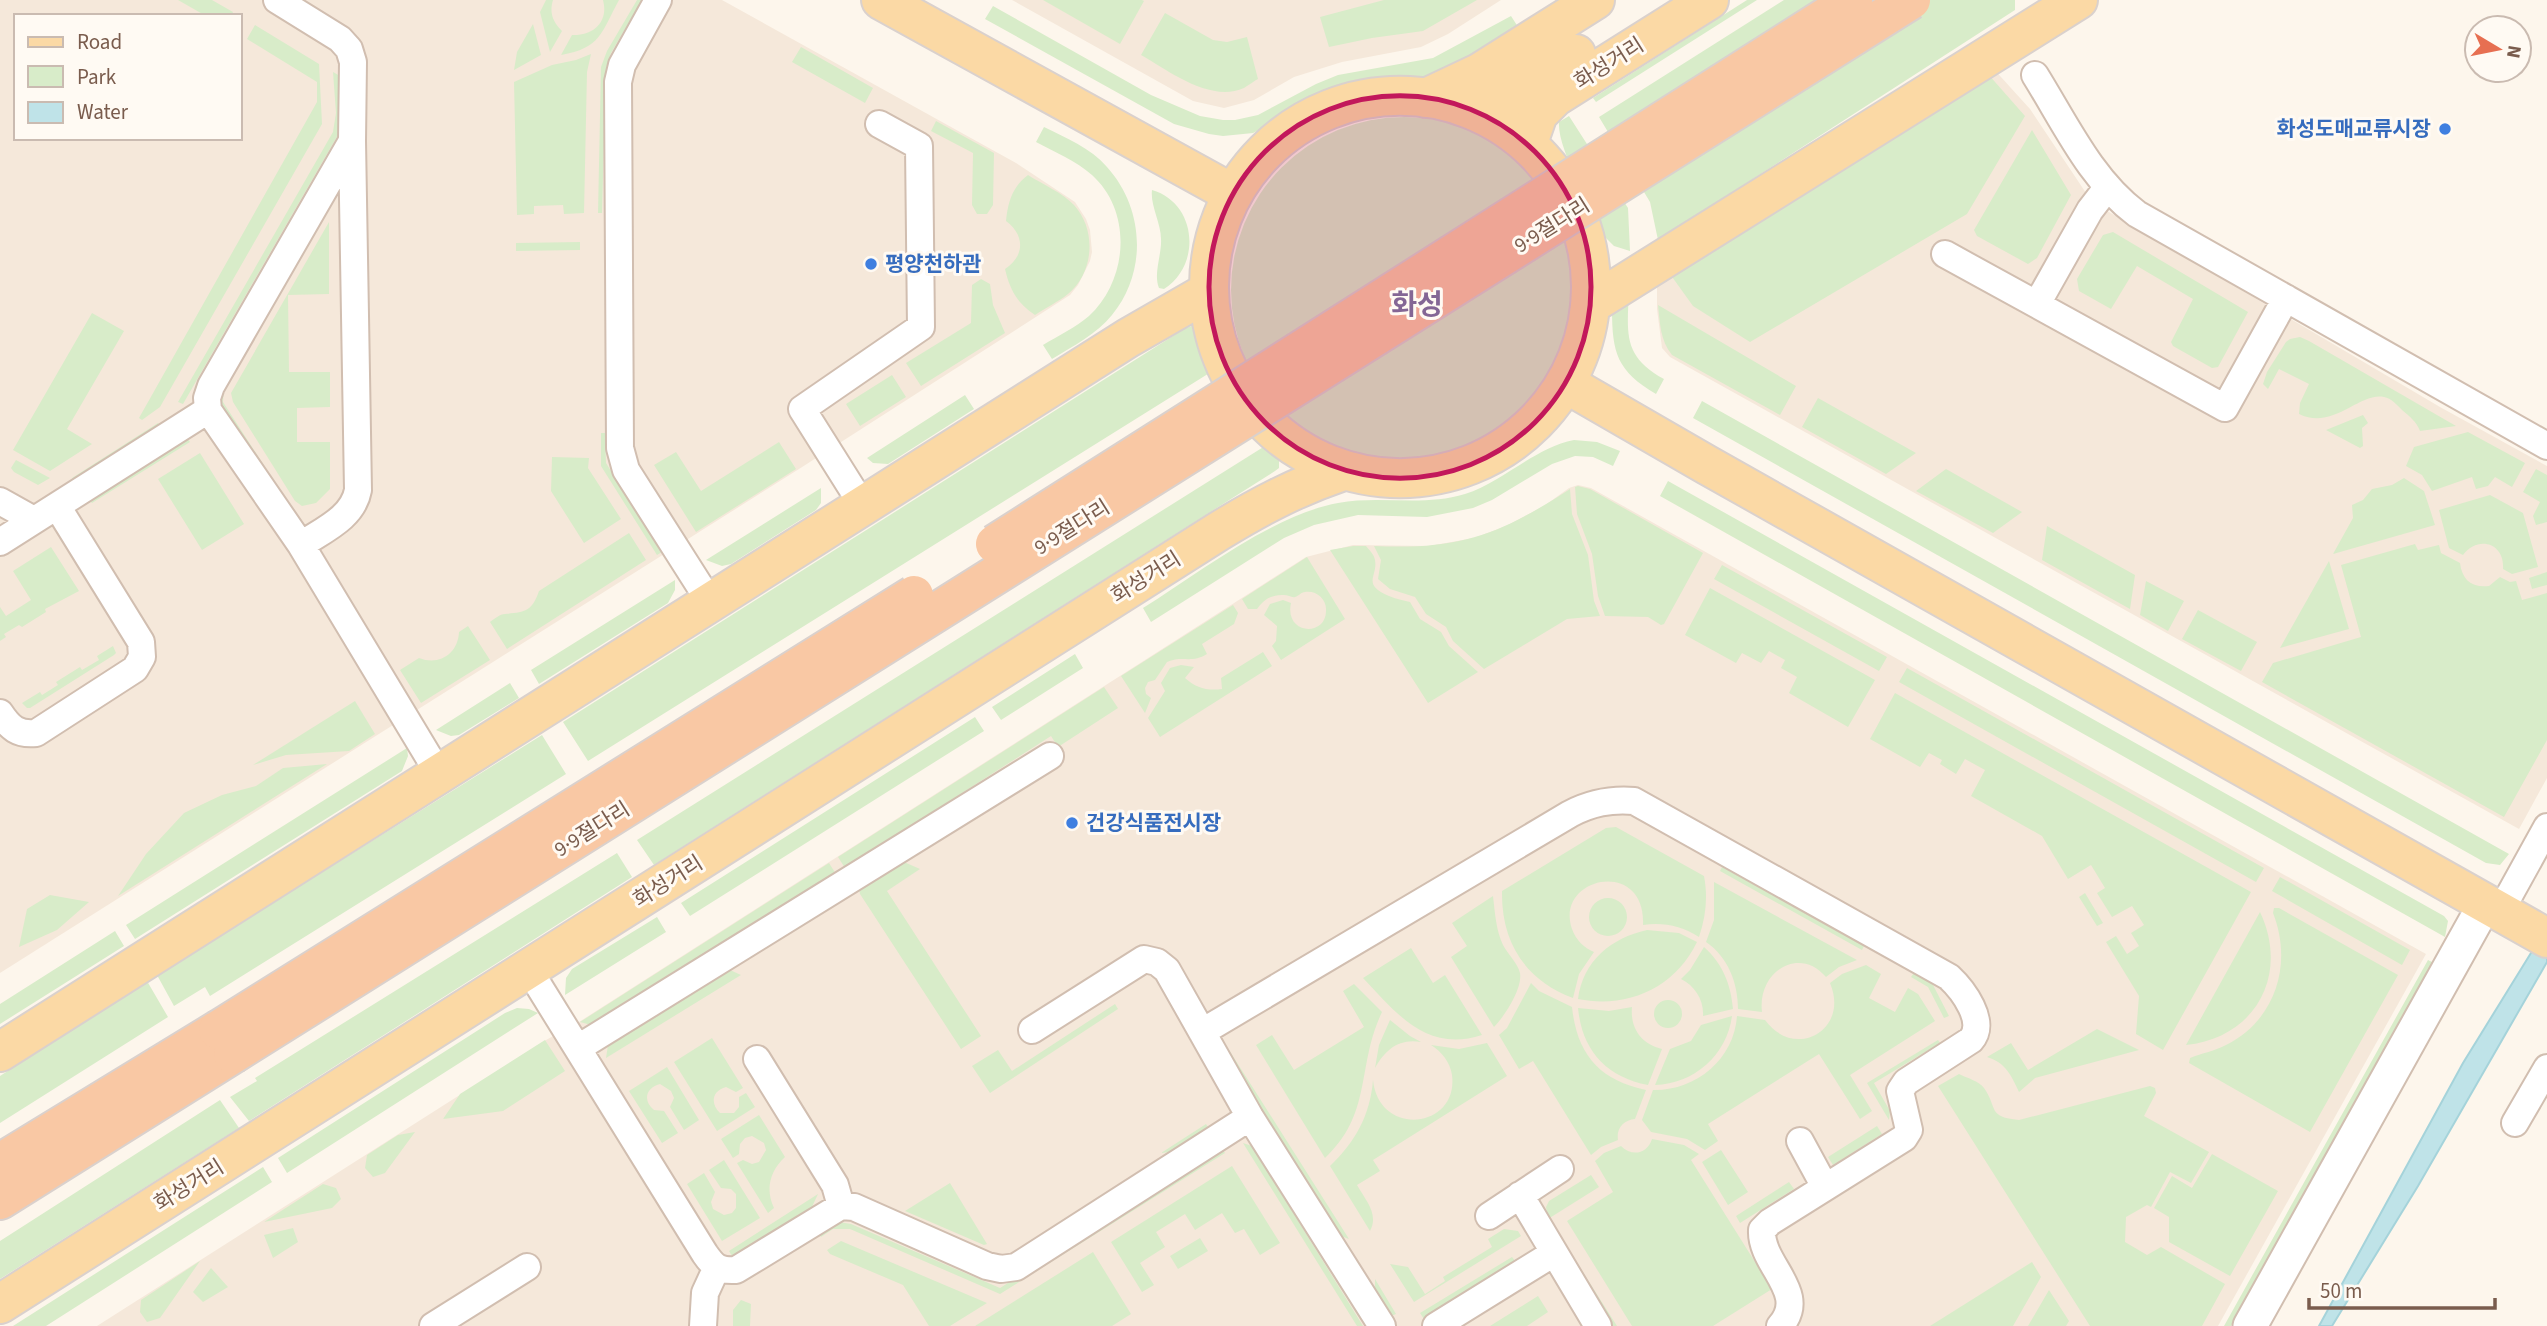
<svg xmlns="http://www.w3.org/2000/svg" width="2547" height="1326" viewBox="0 0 2547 1326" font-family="'Source Sans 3','Noto Sans KR',sans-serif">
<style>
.residential{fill:#f5e8da;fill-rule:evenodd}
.green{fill:#d8ecc9}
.water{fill:#bfe3e8;stroke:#a5d3da;stroke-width:2}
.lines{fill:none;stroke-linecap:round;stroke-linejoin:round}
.minor-casing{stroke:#d1beb0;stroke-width:30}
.tertiary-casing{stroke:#d1beb0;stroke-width:37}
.primary-casing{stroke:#dad1cd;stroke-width:42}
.trunk-casing{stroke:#dad1cd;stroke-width:42}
.minor{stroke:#fff;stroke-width:26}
.tertiary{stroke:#fff;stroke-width:33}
.primary{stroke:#fbd9a5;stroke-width:38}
.trunk{stroke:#f9c8a4;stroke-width:38}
.trunk-bridge-casing{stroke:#dad1cd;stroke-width:42;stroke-linecap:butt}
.trunk-bridge{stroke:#f9c8a4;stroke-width:38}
.marked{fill:#c2185b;fill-opacity:0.2;stroke:#c2185b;stroke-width:5;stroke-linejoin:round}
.shop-dot{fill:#3f7fe0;stroke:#fffaf3;stroke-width:2.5}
.labels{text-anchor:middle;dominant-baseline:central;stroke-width:6;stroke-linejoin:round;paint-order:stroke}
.street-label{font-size:21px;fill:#7a5c4d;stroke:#fffaf3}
.shop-label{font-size:21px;font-weight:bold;fill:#366cbe;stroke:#fffaf3;text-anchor:start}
.district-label{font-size:28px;font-weight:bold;fill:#846695;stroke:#fffaf3}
</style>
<rect width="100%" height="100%" fill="#fdf6ec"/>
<path class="residential" d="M0 0H722L1016 163 1075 202 1086 219 1090 230 1092 252 1090 261 1078 285 1070 295 799 469 0 973ZM16 16H240V138H16Z
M1012 0H1501L1448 34 1421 47 1342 62 1294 77 1254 100 1224 108 1193 101Z
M1991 66 2030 109 2092 202 2440 407 2547 466V778L2519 829 1670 357 1662 348 1657 309V276Z
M1578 485 1591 488 2426 954 2218 1326H97L546 1040 579 1022 1306 557 1353 545 1429 546 1474 538 1506 526 1544 506 1569 488Z"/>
<path class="green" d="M178 0H212L233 12 231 16H206Z
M546 0H553C549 13 553 22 562 31L550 52 540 12Z
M603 0H619C601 33 601 48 561 55L572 35C593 36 609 22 603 0Z
M637 0H642L611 53 606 68 602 213H598L601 67 607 51Z
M1043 0H1142L1144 1 1120 44Z
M1384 0H1477L1423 31 1372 38 1329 47 1320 17Z
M1747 0H1757L1596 102 1593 98Z
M1784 0H2015V10L1658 240 1650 202 1599 117Z
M993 6 1151 95 1200 116 1223 120H1235L1258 115 1316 84 1338 75 1433 58 1511 16 1520 30 1475 56 1427 77 1341 91 1322 98 1253 133 1223 136 1209 134 1174 124 985 19Z
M1165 13 1213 40 1227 42 1247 37 1258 79C1254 81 1249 85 1244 88 1210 103 1169 71 1141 55Z
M533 24 541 55 514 70 517 52Z
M255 25 319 64 322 124 160 407 142 420 139 418 317 102V82L247 39Z
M801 47 873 88 865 103 792 62Z
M591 54 587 72 584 213 564 214 563 205 534 206V214L517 215 514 82 552 65 576 60Z
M333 72 340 76 341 129 338 135 183 404 178 402 333 132 336 113Z
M1988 74 2025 116 1967 214 1750 342 1693 306 1670 274Z
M1569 116 1628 208 1630 251 1614 246 1604 236C1593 208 1557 150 1559 122Z
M1231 290a173 173 0 1 1 346 0a173 173 0 1 1-346 0Z
M936 121 994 153 993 205 987 214H977L972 205 973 153 931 131Z
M1044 127C1066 138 1091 148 1107 167 1144 208 1148 271 1112 315 1097 334 1073 346 1052 359L1043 345C1058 336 1076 327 1089 316 1128 280 1133 212 1092 175 1076 161 1055 152 1036 142Z
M2032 130 2071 195 2037 258 2028 264 1977 236 1974 230Z
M1028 175C1042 184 1063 193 1074 205 1097 230 1094 273 1068 294 1058 302 1045 308 1035 315 1017 303 1010 290 1005 269 1025 256 1025 235 1006 221 1008 202 1012 187 1028 175Z
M1152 190C1197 203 1202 265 1164 289L1159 288C1153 274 1162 254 1161 239 1161 223 1150 205 1152 190Z
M329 222V294L288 295 289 372H330V407L297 408V442H330V489L316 503 302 506 295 501 233 402 231 393Z
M2113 232 2248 312 2218 367 2212 368 2173 346 2171 342 2193 299 2137 266 2111 309 2079 291 2077 279 2103 235Z
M580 242V250L516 251V243Z
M981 279 990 284 993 305 1005 333 921 386 906 363 971 323 972 285Z
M1629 291C1627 335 1623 356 1664 379L1656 394C1617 371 1612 353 1612 309Z
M1658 305 1796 386 1780 415 1672 355C1660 340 1660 323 1658 305Z
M92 313 124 331 67 429 92 444 50 471 13 450Z
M1194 325 1200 332 1211 372 588 761 563 722 1184 329Z
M2300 337 2309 341 2456 426 2420 431C2416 421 2410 417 2402 410 2397 405 2391 398 2384 397 2359 392 2333 431 2299 414L2300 403 2309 384 2279 369 2268 389 2263 384 2267 372 2286 342 2290 339Z
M892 375 906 397 860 426 846 404Z
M224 387 223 402 290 506 219 403Z
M965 395 974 409 888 464 873 463 867 458Z
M1818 398 1916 453 1886 474 1802 427Z
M1702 401 2509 854 2500 865 2486 863 1693 418Z
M2363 415 2368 423 2362 428 2363 446 2360 448 2326 430Z
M158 423 161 427 74 481 72 478Z
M2468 432 2525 463 2512 487 2495 477 2488 486 2476 489 2472 477 2432 491 2422 475 2406 466 2414 447Z
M601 433H605L606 463 662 552 657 555 601 466Z
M187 438 190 442 92 503 89 500Z
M1574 440 1597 442 1620 451 1613 466 1593 457 1575 456 1552 464 1492 500 1473 508 1427 517 1358 515 1314 525 1284 538 1151 622 1143 608C1200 572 1273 515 1338 503 1380 495 1423 507 1465 494 1503 482 1534 448 1574 440Z
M779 442 796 469 696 532 654 465 676 452 701 491Z
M1265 446 1279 459V468L1275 471 654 865 637 840Z
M200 453 244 524 202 550 158 479Z
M552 457 589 458 588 468 621 519 584 543 551 491Z
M16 460 50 478 38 485 14 472 11 468Z
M1946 469 2022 512 1993 533 1916 491Z
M2536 469 2547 475V522L2536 525 2533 516 2540 502 2523 492Z
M2404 478 2424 491 2435 525 2333 554 2353 518 2352 505 2363 500 2372 489 2392 485Z
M1668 481 2444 916 2448 921 2445 937 1660 496Z
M1578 486 1590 489 1703 553 1664 624 1661 625 1648 617 1605 616 1598 596 1592 554 1577 514 1575 487Z
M821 488V503L816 510 731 564 722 566 706 560Z
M1570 489 1572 514 1588 555 1594 601 1600 616 1567 619 1484 669 1453 641 1446 627 1426 614 1415 597 1390 589 1378 579 1381 560 1374 546C1460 550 1499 535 1570 489Z
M2490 495 2523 513 2538 567 2512 574 2503 569C2505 543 2478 535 2463 555L2449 548 2439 510Z
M2047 526 2135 575 2130 609 2042 560Z
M629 533 646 560 507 649 490 622C494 619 500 614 505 614 524 612 532 612 539 591Z
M2415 544 2418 550 2439 545 2441 553 2460 563C2462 580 2472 588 2489 586L2500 577 2510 582 2516 581 2522 600 2547 593V740L2504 817 2262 682 2273 663 2361 637 2341 565Z
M1353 546H1366C1369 550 1374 554 1375 560 1378 577 1361 584 1389 596 1396 599 1403 600 1410 602L1420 619 1441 632 1449 646 1478 672 1428 703 1330 550Z
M51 547 79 591 45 609 46 612 22 627 19 625 4 634 6 637 0 641V607L6 616 31 600 13 571Z
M1307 557 1345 619 1281 660 1272 646 1276 641 1277 626 1264 615 1270 604 1283 600 1291 603C1284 635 1326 637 1326 611 1327 599 1316 590 1305 592 1301 592 1299 596 1295 597 1292 598 1288 595 1284 595 1272 594 1263 600 1257 609H1248L1242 599Z
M2329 561 2349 629 2280 648Z
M1722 565 1887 657 1879 671 1714 579Z
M2547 572V585L2532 589 2529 578Z
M675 580V590L668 603 539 684 531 670Z
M2146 581 2184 601 2168 631 2140 615Z
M1710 588 1875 680 1848 727 1789 693 1797 677 1781 668 1785 660 1769 651 1761 663 1742 653 1736 663 1685 635Z
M1233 605 1238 613 1234 624 1202 644 1207 654C1191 664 1183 655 1167 662L1155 680 1148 682 1145 688 1146 694 1151 698 1145 713 1121 676Z
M2198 610 2257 642 2241 671 2182 639Z
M468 626 490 660 421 703 400 670 419 658C439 666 458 654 459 632Z
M113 646 116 653 114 655 30 708H27L22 703 40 692 42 695 58 685 56 682 80 667 82 670 99 660 97 656Z
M1263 652 1272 666 1160 737 1148 718 1165 691 1161 683 1170 668 1181 665 1194 667 1185 678C1196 688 1207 691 1222 689L1221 678Z
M1075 654 1083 668 1001 720 992 707Z
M1907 668 2264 868 2256 882 1899 682Z
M510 683 519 698 459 735 451 736 436 730Z
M1104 687 1118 708 1058 747 1051 736 845 868 838 857Z
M1895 693 2251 892 2163 1050 2136 1034 2139 996 2106 942 2116 936 2127 954 2139 946 2131 933 2144 925 2132 906 2112 917 2097 893 2105 888 2091 865 2068 879 2042 836 1971 796 1985 770 1965 759 1956 774 1940 764 1942 760 1929 753 1920 767 1870 739Z
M355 701 375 734 349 751 286 755 253 765Z
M975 717 984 731 690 916 681 903Z
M542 735 566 774 210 996 205 987 174 1006 157 975Z
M407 748 408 756 402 771 135 939 126 925Z
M327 764 118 896 146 854 184 813 222 795 256 786 283 768Z
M1616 827 1704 876C1708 897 1706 916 1699 937 1682 926 1663 922 1643 925 1646 857 1554 877 1572 929 1576 940 1584 948 1594 952L1579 974 1573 998C1525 980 1501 942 1502 891L1606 828Z
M617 853 632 877 249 1121 230 1097 257 1081 255 1078Z
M904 862 920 869 887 891 981 1036 961 1049 860 894 859 888Z
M829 863 836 874 595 1026 580 1022Z
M1722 867 1864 946 1862 950 1720 871Z
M2280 877 2410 950 2402 965 2272 891Z
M1714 882 1857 960 1839 967 1826 977C1799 945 1757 972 1762 1012L1738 1009C1738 983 1728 957 1706 942L1714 920Z
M2085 893 2103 923 2097 926 2079 897Z
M50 895 89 902 57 930 19 947 27 909Z
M1493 896C1495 913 1496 930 1503 945 1508 954 1518 964 1520 973 1523 988 1504 1017 1494 1027L1451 957 1467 946 1452 923Z
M1589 917a19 19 0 1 1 38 0a19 19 0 1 1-38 0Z
M2274 908H2279L2398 975 2310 1132 2189 1063 2190 1058C2202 1053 2215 1051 2226 1045 2276 1020 2293 964 2273 913Z
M2260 912C2290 975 2255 1038 2186 1045Z
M657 917 666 932 565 995 566 978 572 969Z
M1647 930 1679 933 1697 942C1675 988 1627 1009 1578 999 1583 961 1611 938 1647 930Z
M115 931 124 946 0 1024V1004Z
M1704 947C1723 964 1731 985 1733 1009L1703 1016C1704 1000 1695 986 1681 979L1690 970Z
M1411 948 1433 983 1445 975 1482 1035C1427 1053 1397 1014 1363 978Z
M2428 960 2434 963 2231 1326H2224Z
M1866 965 1881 974 1869 998 1895 1012 1908 988 1918 994 1935 1021 1850 1075 1872 1111 1860 1119 1819 1054 1708 1124 1718 1141 1705 1150 1687 1139 1651 1132 1642 1120 1653 1090C1695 1091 1734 1060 1737 1016L1765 1020C1795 1061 1850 1030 1830 983L1842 974Z
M724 970H730L741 975 606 1058 608 1045 613 1040Z
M1914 973 1932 983 1949 1016 1944 1018 1928 987 1911 977Z
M147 981 168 1017 0 1123V1076Z
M1531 983 1539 991 1572 1007C1577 1054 1599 1080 1646 1090L1635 1119C1624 1120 1616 1128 1618 1140L1601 1147 1591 1155 1533 1061 1519 1069 1499 1035 1507 1028Z
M1354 984 1382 1012C1356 1067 1373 1113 1325 1158L1256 1045 1272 1035 1294 1070 1364 1027 1343 991Z
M1654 1014a14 14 0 1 1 28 0a14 14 0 1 1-28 0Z
M1115 1004 1118 1009 990 1093 972 1066 998 1050 1012 1071Z
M1632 1007C1630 1028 1641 1044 1662 1049L1648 1085C1606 1077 1582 1050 1578 1008L1609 1011Z
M517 1008 529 1009 538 1013 287 1173 278 1158 505 1013Z
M1732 1016C1727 1055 1694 1084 1655 1085L1670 1049 1691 1041 1701 1025Z
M1390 1020 1410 1036 1421 1042C1399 1038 1385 1050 1375 1068L1379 1045Z
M2097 1029 2139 1050 2035 1078 2019 1092C2011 1075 2006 1063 1987 1057L2011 1043 2028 1070Z
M712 1038 743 1088 736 1092 726 1087C712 1091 710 1103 720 1113H734L739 1107V1097L746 1093 755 1107 717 1131 674 1062Z
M545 1040 565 1071 503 1111 443 1119 460 1094Z
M1938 1040 1940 1043 1874 1083 1890 1111 1889 1120 1867 1083Z
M1487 1043 1507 1076 1373 1160 1380 1171 1357 1185C1366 1201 1379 1214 1370 1231L1330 1166C1355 1142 1370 1116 1373 1080 1379 1138 1459 1129 1452 1075 1450 1062 1442 1052 1431 1045L1459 1049Z
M1229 1050 1349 1239 1341 1236 1229 1061Z
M667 1067 699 1120 684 1130 670 1107 674 1098 671 1091 660 1084C645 1088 643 1101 654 1110L664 1111 678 1133 662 1143 629 1091Z
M1959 1074C1967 1078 1979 1081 1984 1088 1998 1108 1987 1117 2019 1120L2150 1086 2155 1088 2156 1093 2144 1116 2209 1152 2191 1183 2170 1172 2151 1207 2147 1205 2126 1217 2125 1242 2147 1255 2161 1247 2225 1284 2202 1326H2090L1938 1086Z
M220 1100 239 1128 0 1279V1241Z
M759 1115 785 1157C770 1171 765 1189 774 1208L768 1213 737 1163 743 1160 752 1164 759 1162 766 1150 764 1143 752 1136 745 1138 740 1144 739 1154 733 1158 721 1139Z
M1206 1124 1209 1129 1175 1151 1161 1153Z
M1877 1126 1882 1134 1833 1165 1828 1157Z
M415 1132 385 1173 373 1177 365 1168 367 1155 398 1135Z
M1652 1139 1684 1145 1699 1154 1691 1160 1772 1289 1713 1326H1632L1567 1221 1613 1192 1595 1161 1604 1153 1621 1146C1632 1157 1647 1154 1652 1139Z
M1243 1143 1252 1146 1363 1326H1357Z
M1222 1149 1225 1153 1000 1294 850 1229H833L821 1237 818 1232 839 1222 851 1224 1000 1288Z
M1721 1150 1748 1192 1728 1205 1702 1162Z
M2212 1154 2278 1191 2230 1276 2169 1242V1217L2154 1208 2172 1176 2192 1188Z
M724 1160 760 1218 722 1241 687 1184 704 1173 715 1192 711 1202 713 1209 724 1215 732 1213 736 1208V1194L731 1189 721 1188 709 1170Z
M1232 1166 1280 1243 1260 1255 1244 1229 1235 1233 1222 1213 1195 1230 1185 1214 1156 1232 1165 1247 1140 1263 1154 1285 1142 1292 1111 1242Z
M263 1167 272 1182 46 1326H13Z
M1591 1175 1599 1187 1548 1219 1546 1207 1549 1201Z
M1789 1182 1794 1189 1740 1223 1736 1216Z
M950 1183 987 1244 984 1245 905 1211Z
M323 1184 336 1188 341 1199 332 1208 264 1222Z
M818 1194 811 1209 733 1258 729 1251Z
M293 1228 298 1242 273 1258 264 1235Z
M1504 1229 1518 1231 1521 1236 1414 1302 1390 1264 1408 1267 1425 1294 1445 1281 1443 1277 1492 1247 1488 1239Z
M1560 1236 1617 1326H1611L1556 1238Z
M1200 1238 1208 1251 1178 1269 1170 1256Z
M841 1241 987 1303 950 1326H929L903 1285 830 1254 827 1250Z
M1093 1252 1131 1314 1112 1326H975Z
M1512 1257 1516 1262 1424 1319 1420 1313Z
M200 1261 160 1318 147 1322 140 1312 141 1300Z
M2032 1262 2041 1277 2013 1326H1930Z
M211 1268 228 1287 203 1302 193 1292Z
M1375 1279 1396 1314 1391 1316 1375 1292Z
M2049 1290 2069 1321 2066 1326H2028Z
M1538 1296 1548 1312 1527 1326H1490Z
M741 1300 751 1304 750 1326H733V1310Z"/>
<path class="water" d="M2547 927V962L2418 1186 2332 1326H2319L2463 1063Z"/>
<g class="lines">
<g class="minor-casing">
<path id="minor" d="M277 0 340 39 349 49 353 62 352 141 358 490C353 518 323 530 301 545
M658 0 622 65 618 82 620 448 626 470 710 602
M2035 75C2065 123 2091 180 2137 214L2547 446
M352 141 211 386 207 398 208 410 301 545 439 774
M1945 254 2225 408 2286 298
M2037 304 2090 210 2107 188
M0 501 34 520
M863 506 802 409 921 327 919 146 879 124
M0 542 208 410
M0 713C10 728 18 735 36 733L135 669 142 657 141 642 57 506
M2500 912 2547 827
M529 970 705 1254C714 1267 719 1271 736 1270L841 1206 854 1207 987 1266 1001 1269 1016 1267 1250 1117
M1032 1030 1144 959 1157 962 1167 970 1250 1117 1382 1326
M1202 1032 1570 814C1591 803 1610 799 1634 801L1949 977C1963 990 1987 1022 1971 1040L1906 1082 1900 1091 1909 1130 1904 1138 1770 1222 1762 1230C1760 1265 1810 1293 1780 1326
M578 1048 1050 756
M757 1059 835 1185 841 1206
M2515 1123 2547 1068
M1800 1141 1825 1187
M1520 1195 1598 1326
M1489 1216 1560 1169
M433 1326 527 1267
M703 1326 705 1293 716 1269
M1436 1326 1554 1253"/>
</g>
<g class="tertiary-casing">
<path id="tertiary" d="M2250 1326 2485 904"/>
</g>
<g class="primary-casing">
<path id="primary" d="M881 0 1233 194
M1209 287a191 191 0 1 1 382 0a191 191 0 1 1-382 0Z
M1426 98 1479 73 1595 0
M1481 114 1576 54
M1528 143 1538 114 1555 97 1709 0
M1590 305 2078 0
M1565 383 1707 465 2547 938
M0 1052 1128 338 1208 292
M0 1304 1219 531C1260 506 1296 487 1343 471"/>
</g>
<g class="trunk-casing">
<path id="trunk" d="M0 1163 218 1030
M0 1200 233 1054"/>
</g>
<use href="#minor" class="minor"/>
<use href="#tertiary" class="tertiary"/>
<use href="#primary" class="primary"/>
<use href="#trunk" class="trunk"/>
<g class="trunk-bridge-casing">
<path id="trunk-bridge" d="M995 544 1853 0
M218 1030 914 595
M233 1054 1911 0"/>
</g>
<use href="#trunk-bridge" class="trunk-bridge"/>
</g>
<path class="marked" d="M1209 287a191 191 0 1 1 382 0a191 191 0 1 1-382 0Z"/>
<g class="shop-dot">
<circle cx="2445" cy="129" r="7"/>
<circle cx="871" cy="264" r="7"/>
<circle cx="1072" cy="823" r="7"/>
</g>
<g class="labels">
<g class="street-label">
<text transform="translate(1609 63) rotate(-32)">화성거리</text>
<text transform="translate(1552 225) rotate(-32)">9·9절다리</text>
<text transform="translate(1072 527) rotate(-32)">9·9절다리</text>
<text transform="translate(1146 577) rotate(-32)">화성거리</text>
<text transform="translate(592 829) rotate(-32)">9·9절다리</text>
<text transform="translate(668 881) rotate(-32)">화성거리</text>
<text transform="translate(189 1185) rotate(-32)">화성거리</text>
</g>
<g class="shop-label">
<text x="2431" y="129" text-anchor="end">화성도매교류시장</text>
<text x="885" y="264">평양천하관</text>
<text x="1086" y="823">건강식품전시장</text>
</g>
<g class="district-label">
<text x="1417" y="305">화성</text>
</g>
</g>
<rect x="14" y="14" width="228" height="126" fill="#fffaf3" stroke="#cabbb1" stroke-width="2"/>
<rect x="28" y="37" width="35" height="10" fill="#fbd9a5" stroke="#cabbb1" stroke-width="2"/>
<text x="77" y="49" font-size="21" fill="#7a5c4d">Road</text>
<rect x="28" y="66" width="35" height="21" fill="#d8ecc9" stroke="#cabbb1" stroke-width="2"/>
<text x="77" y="84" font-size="21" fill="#7a5c4d">Park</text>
<rect x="28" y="102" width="35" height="21" fill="#bfe3e8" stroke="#cabbb1" stroke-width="2"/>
<text x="77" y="119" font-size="21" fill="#7a5c4d">Water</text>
<g transform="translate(2498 49) rotate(100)"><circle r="33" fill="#fffaf3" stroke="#cabbb1" stroke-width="2"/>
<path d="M0-5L12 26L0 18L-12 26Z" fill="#e76f51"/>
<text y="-10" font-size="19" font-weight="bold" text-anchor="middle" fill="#7a5c4d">N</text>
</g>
<path d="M2309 1298v10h186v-10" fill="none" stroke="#7a5c4d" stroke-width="3.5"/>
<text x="2320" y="1298" font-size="21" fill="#7a5c4d" stroke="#fffaf3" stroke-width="5" paint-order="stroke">50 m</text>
</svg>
